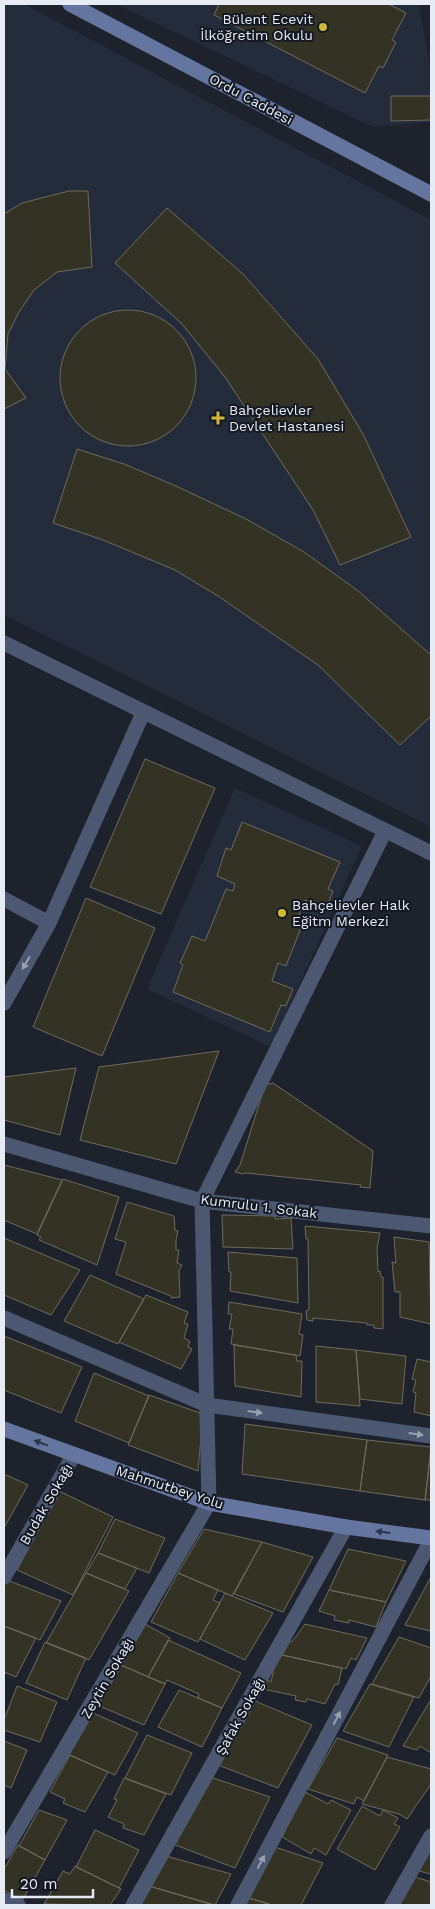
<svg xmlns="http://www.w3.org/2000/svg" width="435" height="1909" viewBox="0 0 435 1909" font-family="'Work Sans',sans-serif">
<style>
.built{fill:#242b3b}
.building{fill:#343225;stroke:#6e6b5c}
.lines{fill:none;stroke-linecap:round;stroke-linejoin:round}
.street{stroke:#4c5871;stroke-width:15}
.secondary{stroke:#64769f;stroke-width:15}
.oneway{fill:#9aa2b2}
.oneway2{fill:#2c3548}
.poi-dot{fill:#d0b736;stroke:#141923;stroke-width:2}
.labels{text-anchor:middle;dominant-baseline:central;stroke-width:4;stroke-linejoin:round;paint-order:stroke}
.poi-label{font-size:14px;fill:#e7ebf3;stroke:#141923;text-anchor:start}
.street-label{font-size:14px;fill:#e7ebf3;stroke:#141923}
</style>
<rect width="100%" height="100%" fill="#1d222d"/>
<path class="built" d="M4 4H24L431 220V827L4 615Z
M116 4H419L431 74V122L373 127Z
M235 788 362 846 271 1047 147 989Z"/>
<path class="building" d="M219 4H389L406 13 392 40 396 42 383 68 379 66 365 93 214 15Z
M391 96H431V120L391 121Z
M69 191H88L92 267 57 272 34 290 19 312 8 334 5 369 26 398 4 409V214L22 203Z
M167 208 243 274 318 359 363 434 411 537 340 565 313 510 225 377 182 324 115 263Z
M60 378a68 68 0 1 1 136 0a68 68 0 1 1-136 0Z
M77 449 124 464 176 486 246 519 304 552 357 590 431 655V716L400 745 318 665 218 596 175 570 103 540 53 523Z
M145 759 215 788 161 914 90 887Z
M242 822 340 862 328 889 333 891 326 908 305 900 298 917 304 920 286 966 278 963 272 981 293 989 286 1006 281 1005 270 1032 173 992 183 965 180 963 192 936 205 941 226 889 233 891 235 884 217 876 226 848 231 850Z
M86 898 155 928 102 1056 33 1027Z
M219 1051 176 1164 80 1140 99 1067Z
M76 1068 60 1135 4 1120V1077Z
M273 1083 373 1151 370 1188 360 1187 361 1185 246 1173 243 1174 235 1172 240 1165 265 1085Z
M4 1165 62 1180 37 1234 4 1220Z
M63 1179 119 1197 97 1265 39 1240 41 1237 37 1235Z
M127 1202 174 1216 175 1230 178 1231 176 1240V1250H179L177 1263 182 1265 179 1271 180 1297 171 1298V1296L116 1274 126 1242 115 1239Z
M222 1215 275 1216V1219L291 1218 293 1249 223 1247Z
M305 1226 380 1233 377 1248 378 1272 380 1271 381 1277H383V1329L374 1328V1325H367V1323L313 1318V1321L307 1320 306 1311 309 1310 308 1239H306Z
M394 1237 429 1242 431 1324 400 1317V1292H395L392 1262 396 1263Z
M4 1238 80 1270 51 1315 4 1295Z
M228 1252 297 1258 298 1303 230 1291 231 1272H229Z
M90 1275 144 1299 118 1344 64 1321Z
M146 1295 188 1312 184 1323 188 1324 184 1338 190 1341 188 1347 192 1349 181 1369 119 1342Z
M229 1302 302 1314 299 1334 303 1335 300 1356 231 1344 233 1329H229L232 1314H228Z
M4 1336 82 1367 61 1413 4 1390Z
M234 1345 296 1355 297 1361H302L301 1397 235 1386Z
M316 1346 356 1350 360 1406 316 1402Z
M356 1350 406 1356 402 1404 360 1399Z
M417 1359 431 1362V1416L414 1412 416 1393 413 1392 416 1380 412 1379Z
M94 1373 149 1396 129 1443 75 1421Z
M149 1395 203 1414 198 1471 128 1445Z
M245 1424 367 1440 360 1491 242 1474Z
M367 1440 431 1447 425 1500 360 1491Z
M431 1451V1500H425Z
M4 1474 28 1485 4 1528Z
M59 1491 113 1517 73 1595 17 1570Z
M115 1519 165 1538 149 1573 98 1553Z
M204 1529 262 1542 232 1596 178 1573Z
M262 1542 313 1557 283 1612 234 1594Z
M348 1549 406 1561 386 1602 329 1590Z
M98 1553 137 1568 125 1589 86 1573Z
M86 1573 129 1591 89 1660 46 1643Z
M178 1573 218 1590 213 1600 220 1603 198 1642 151 1622Z
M431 1577V1631L405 1625Z
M7 1580 61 1601 40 1640 4 1626V1586Z
M329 1590 386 1602 376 1627 349 1620V1623L334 1620 335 1616 319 1611Z
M225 1593 273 1613 245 1660 200 1639Z
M145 1624 170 1638 148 1677 121 1665Z
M305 1624 367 1638 356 1660 351 1658 346 1669 282 1655 290 1641 292 1642Z
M4 1626 36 1638 16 1677 4 1672Z
M399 1637 431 1648V1676L419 1698 372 1684Z
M168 1640 241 1673 222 1708 198 1698 199 1694 167 1680 165 1684 148 1677Z
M45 1642 86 1658 67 1700 26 1683Z
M282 1655 342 1668 338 1685 335 1684 325 1704 307 1699 306 1702 295 1700 296 1696 263 1689 268 1680 271 1682 274 1668Z
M121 1665 165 1684 144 1725 97 1705Z
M370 1684 414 1697 389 1747 343 1731Z
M17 1686 57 1702 40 1742 4 1730V1720Z
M179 1690 222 1708 202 1747 158 1727Z
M255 1701 312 1725 278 1788 218 1765Z
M430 1701H431V1753L420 1746 417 1750 403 1746Z
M91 1712 138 1733 115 1775 69 1755Z
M147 1735 192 1753 171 1795 125 1778Z
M337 1738 388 1755 364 1801 357 1797 354 1804 308 1789Z
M4 1741 27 1750 11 1788 4 1785Z
M70 1755 108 1772 85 1812 63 1803 65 1799 50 1792Z
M387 1757 431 1769V1784L407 1819 399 1814 362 1804Z
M210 1777 270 1797 235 1868 173 1844Z
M124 1778 166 1794 144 1835 123 1828 124 1824 108 1817 117 1800 114 1799Z
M305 1792 328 1804 331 1800 351 1810 326 1855 314 1848 311 1854 282 1837Z
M362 1806 380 1816 383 1810 398 1818 394 1824 400 1827 375 1870 337 1849Z
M39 1810 67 1820 45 1860 19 1846Z
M95 1830 139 1850 119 1888 76 1867Z
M18 1845 45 1860 22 1901 4 1890V1869Z
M275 1847 323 1863 301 1905H272L249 1898Z
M431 1849V1874L419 1871Z
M166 1856 231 1874 215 1905 149 1886Z
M75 1866 121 1889 110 1905 44 1904 63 1871 70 1874Z
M415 1877 431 1882V1905H398Z
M149 1886 213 1905H140Z
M249 1898 272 1905H245Z"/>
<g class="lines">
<path class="street" d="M4 643 431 853
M4 899 49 923
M4 1003 49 923 143 713
M4 1144 202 1201 431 1226
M4 1318 207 1405 431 1436
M4 1577 73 1456
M4 1852 209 1503 202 1201 385 831
M4 1900 18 1905
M133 1905 346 1527
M238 1905 431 1540
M392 1905 431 1836"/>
<path class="secondary" d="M70 4 431 194
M4 1429 209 1503 346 1527 431 1538"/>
</g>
<defs><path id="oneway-solid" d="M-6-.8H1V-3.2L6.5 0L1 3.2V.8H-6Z" transform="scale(1.25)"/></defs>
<g class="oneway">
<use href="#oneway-solid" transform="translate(26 963) rotate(120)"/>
<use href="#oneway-solid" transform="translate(255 1412) rotate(8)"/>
<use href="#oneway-solid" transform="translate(416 1434) rotate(8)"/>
<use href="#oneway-solid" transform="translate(337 1718) rotate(-62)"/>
<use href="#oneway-solid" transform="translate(261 1862) rotate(-62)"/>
</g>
<g class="oneway2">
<use href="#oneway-solid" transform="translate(41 1443) rotate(-159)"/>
<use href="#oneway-solid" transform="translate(383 1532) rotate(-173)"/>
</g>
<g class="poi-dot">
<circle cx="323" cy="27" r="5"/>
<path d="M215.5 410.5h5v5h5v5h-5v5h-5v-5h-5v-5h5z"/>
<circle cx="282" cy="913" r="5"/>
</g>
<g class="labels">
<g class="poi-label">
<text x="313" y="19" text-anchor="end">Bülent Ecevit<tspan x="313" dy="16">İlköğretim Okulu</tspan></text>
<text x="229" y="410">Bahçelievler<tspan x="229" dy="16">Devlet Hastanesi</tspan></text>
<text x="292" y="905">Bahçelievler Halk<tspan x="292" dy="16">Eğitm Merkezi</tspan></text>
</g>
<g class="street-label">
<text transform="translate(251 99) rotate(28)">Ordu Caddesi</text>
<text transform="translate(259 1206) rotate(7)">Kumrulu 1. Sokak</text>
<text transform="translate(170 1487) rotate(18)">Mahmutbey Yolu</text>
<text transform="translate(46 1504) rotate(-60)">Budak Sokağı</text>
<text transform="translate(107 1678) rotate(-60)">Zeytin Sokağı</text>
<text transform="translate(240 1716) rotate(-61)">Şafak Sokağı</text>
</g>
</g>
<rect width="435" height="1909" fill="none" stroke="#e7ebf3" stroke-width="10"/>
<path d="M12 1889v8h81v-8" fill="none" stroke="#e7ebf3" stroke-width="2.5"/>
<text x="20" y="1889" font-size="15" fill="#e7ebf3" stroke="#141923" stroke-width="4" paint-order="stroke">20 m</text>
</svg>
